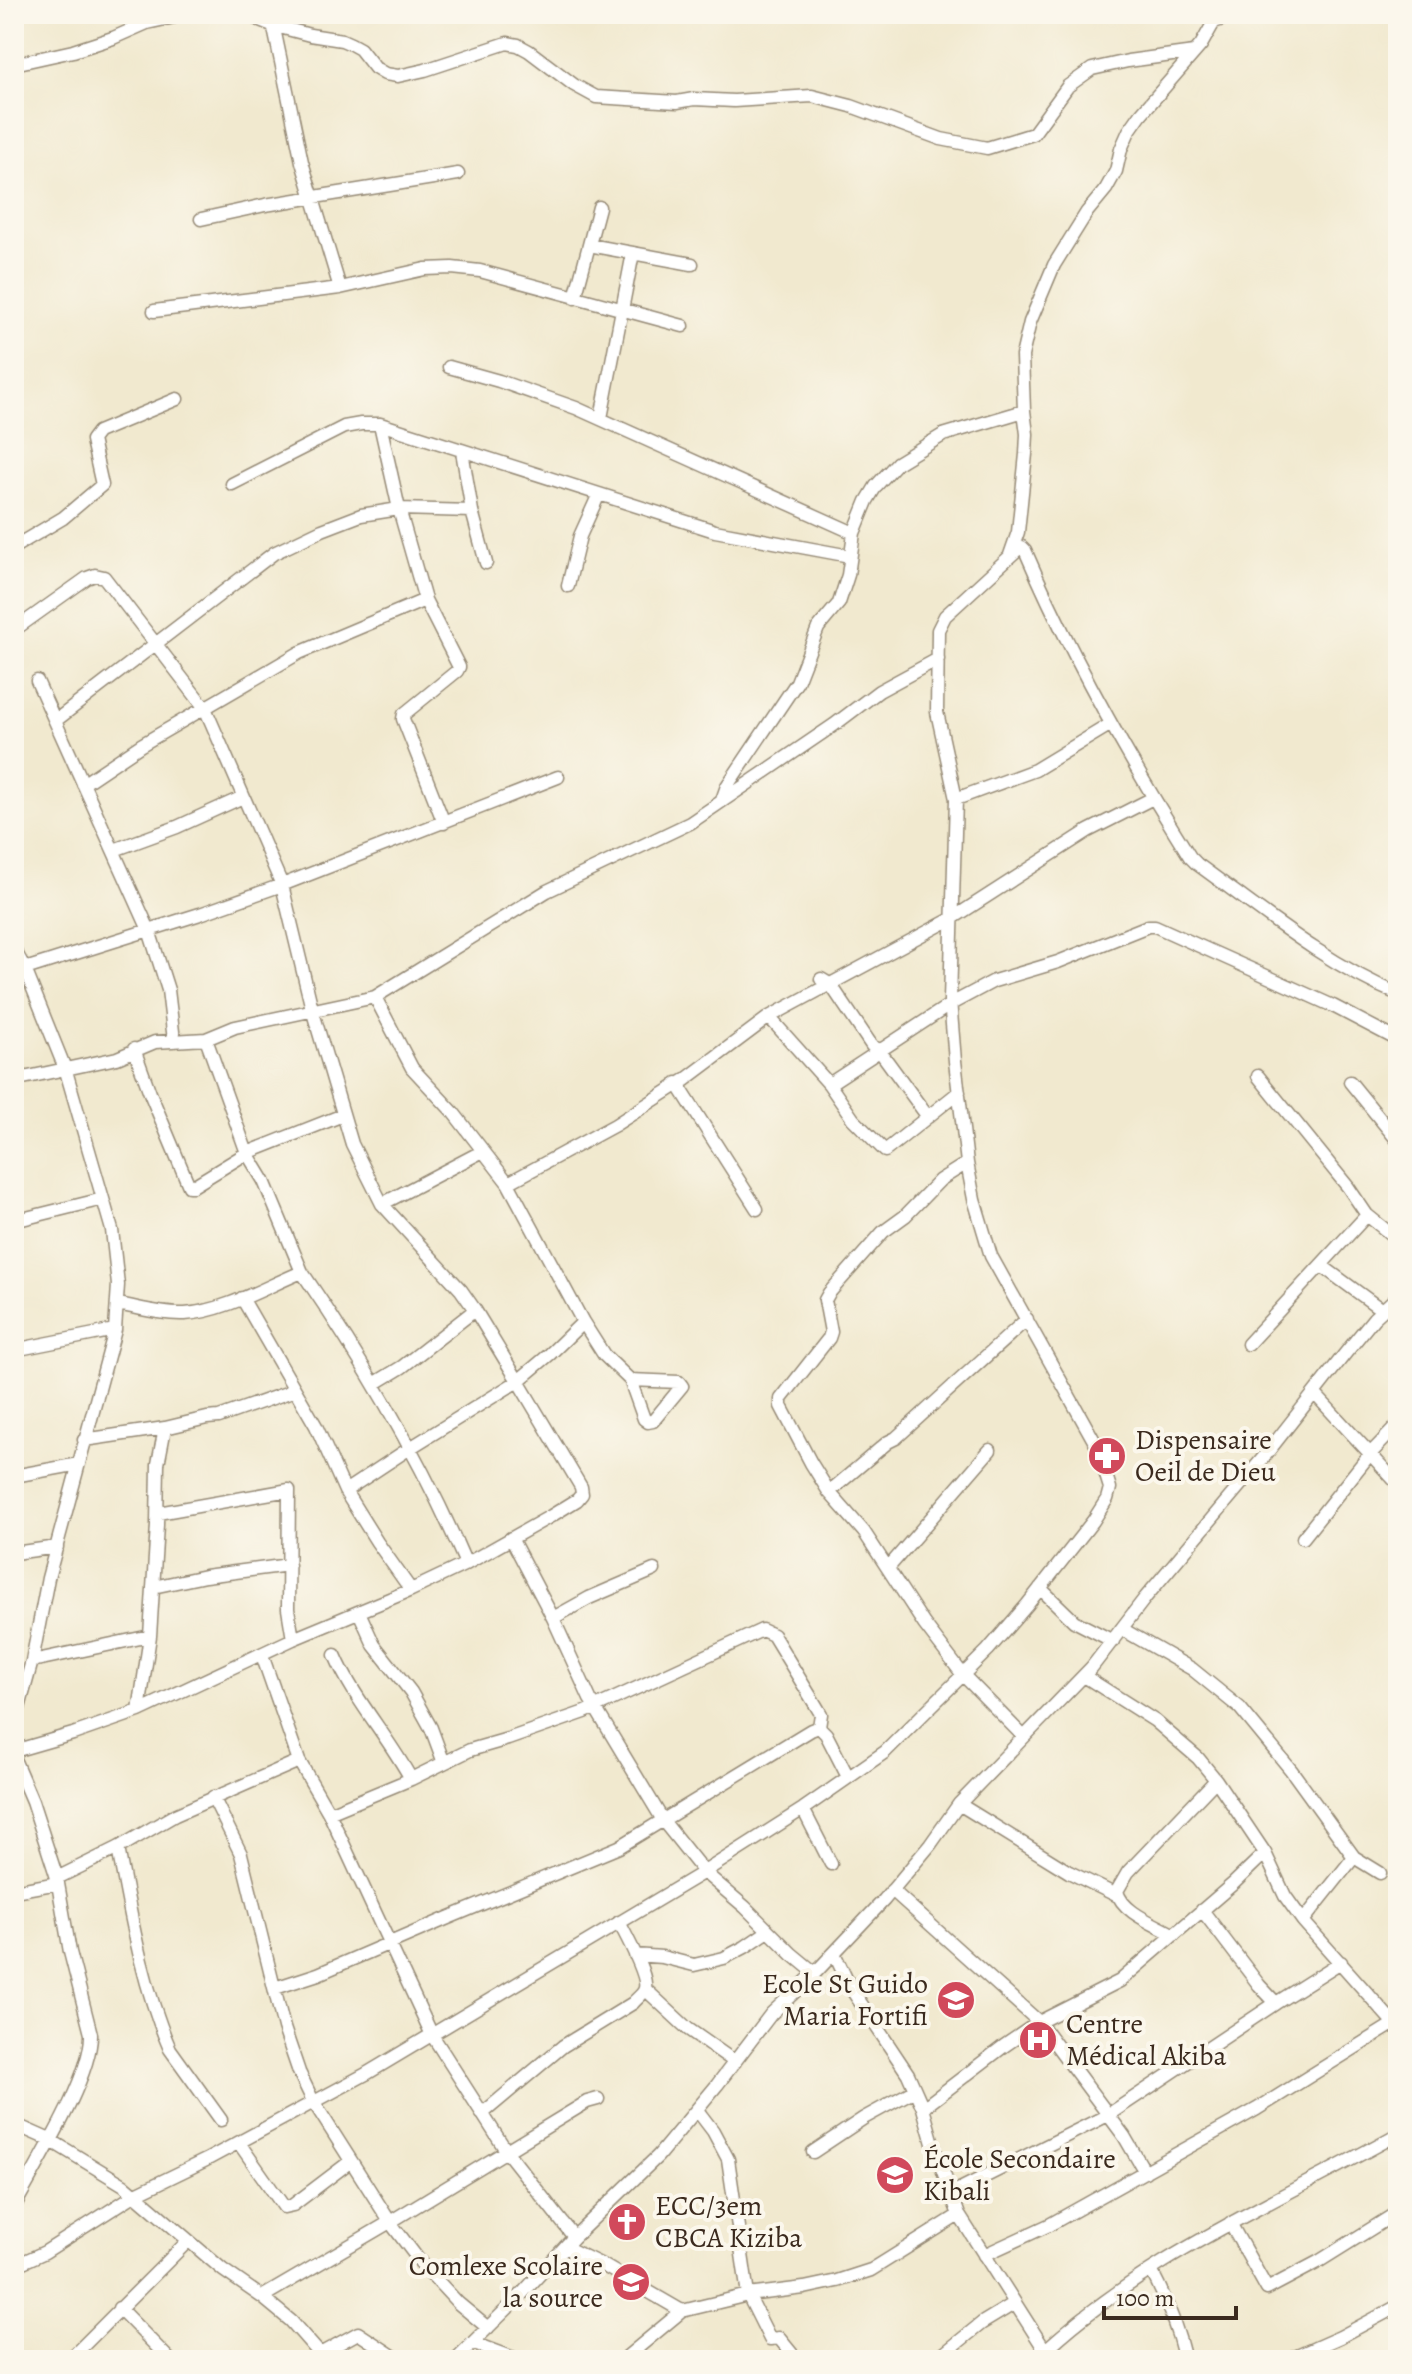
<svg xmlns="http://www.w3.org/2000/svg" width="1412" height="2374" viewBox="0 0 1412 2374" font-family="Alegreya,serif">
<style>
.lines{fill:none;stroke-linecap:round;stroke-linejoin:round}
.minor-casing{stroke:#968a76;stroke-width:15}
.minor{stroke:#fff;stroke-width:12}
.labels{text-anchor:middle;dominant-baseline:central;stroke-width:8;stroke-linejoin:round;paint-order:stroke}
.poi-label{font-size:28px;fill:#3b2a1e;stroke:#fbf7ec;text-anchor:start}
</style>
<rect width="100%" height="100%" fill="#fbf7ec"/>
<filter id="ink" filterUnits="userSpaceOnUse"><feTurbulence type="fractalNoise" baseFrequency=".0125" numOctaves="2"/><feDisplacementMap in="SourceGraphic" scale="16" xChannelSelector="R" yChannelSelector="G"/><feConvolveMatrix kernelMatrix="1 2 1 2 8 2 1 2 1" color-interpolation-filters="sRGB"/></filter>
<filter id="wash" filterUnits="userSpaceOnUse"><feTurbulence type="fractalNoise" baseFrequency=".006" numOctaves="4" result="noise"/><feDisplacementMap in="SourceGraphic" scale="32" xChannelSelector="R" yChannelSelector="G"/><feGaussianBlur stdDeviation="1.8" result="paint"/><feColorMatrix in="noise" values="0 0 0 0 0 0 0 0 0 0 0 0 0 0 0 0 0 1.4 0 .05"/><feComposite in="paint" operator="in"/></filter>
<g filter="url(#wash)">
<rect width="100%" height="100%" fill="#f1e9cf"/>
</g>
<g filter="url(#ink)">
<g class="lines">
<g class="minor-casing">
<path id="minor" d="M245 14 272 25 310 35 342 40 351 44 360 49 375 68 385 74 398 76 425 70 507 43 518 45 529 51 574 85 596 97 677 102 694 99 734 101 812 96 851 106 941 139 987 148 1033 134 1068 86 1092 69 1128 61 1194 52
M271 14 302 162 340 288
M14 64 73 51 113 38 147 23 188 14
M201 219 265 205 458 174
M589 245 692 264
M575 298 599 207
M154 311 340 288 425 269 452 268 480 271 683 326
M449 367 499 381 576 408 854 533
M601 418 633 253
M380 424 399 509 425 600 459 667 457 671 404 714 403 719 444 823
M462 451 472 511 486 563
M232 484 344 427 361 424H380L715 531 850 556
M14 547 63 518 102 485 92 440 98 432 177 399
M1010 555 1018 532 1026 454 1027 434 1024 411 1022 356 1030 322 1054 265 1087 212 1106 189 1116 171 1121 149 1129 131 1141 114 1201 45 1214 22 1237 14
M568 586 580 536 599 494
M14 630 87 578 95 575 104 577 205 708 282 885 312 1009 352 1144 382 1204 461 1290 475 1310 518 1381 410 1448 345 1491
M37 681 149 930 168 990 174 1040
M55 721 274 553 322 530 361 515 399 509 472 511
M83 784 141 745 299 653 425 600
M956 799 1035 770 1111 724
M722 800 727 786 797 682 818 628 839 603 848 575 854 533 867 501 876 486 897 463 943 435 1024 411
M114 850 177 827 243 797
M14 949 25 969 66 1071 112 1230 118 1285 115 1330 48 1578 32 1661 14 1726
M25 969 200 914 282 885 558 777
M821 979 831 985 872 1046 879 1050 928 1117
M769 1017 829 1084 853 1119 885 1151 959 1092
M134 1049 150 1093 189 1186H193L247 1153 343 1115
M1258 1076 1348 1187 1367 1215 1398 1240
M14 1080 117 1058 155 1042 206 1039 235 1027 375 997 547 891 690 823 834 725 879 691 938 659
M1350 1082 1398 1141
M677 1083 757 1209
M829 1084 951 1004 994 981 1058 962 1148 926H1155L1333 1006 1398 1040
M967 1163 940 1180 905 1216 883 1232 829 1293 825 1300 831 1332 829 1338 781 1399V1406L811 1463 829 1492 864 1532 924 1624 963 1675 1023 1736
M508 1183 615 1125 685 1080 769 1017 953 918 1088 831 1153 798
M382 1204 483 1151
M14 1221 103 1199
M1322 1266 1382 1310
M302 1272C365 1364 422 1461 466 1564
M242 1298 316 1426 345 1491 377 1542 411 1590
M118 1304C140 1308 162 1315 185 1314 226 1311 265 1287 302 1272L264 1181 247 1153 206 1039
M583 1322 604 1355 630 1380 644 1419 648 1422 653 1421 682 1386 679 1382 630 1380
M1248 1344 1367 1215
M14 1350 115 1330
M374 1384 402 1367 475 1310
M1314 1393 1398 1484
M84 1440 165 1428 207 1418 219 1417 295 1390
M14 1476 79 1464
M829 1492 888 1442 896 1438 1027 1319
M158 1513 289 1490 288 1609 293 1639
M511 1538 553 1618 590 1699 664 1822 704 1872 745 1907 792 1954 815 1973
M1303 1538 1370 1454 1398 1425
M14 1553 57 1547
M888 1568 990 1450
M153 1587 205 1576 289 1565
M1040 1588 1074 1621 1113 1641
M359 1612 374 1645 411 1692 431 1728 444 1763
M553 1618 589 1598 654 1570
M1122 1629 1192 1669 1240 1708 1291 1770 1354 1857 1380 1873
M262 1655 299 1761 329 1813 432 2035 507 2152 574 2237
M335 1655C354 1700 388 1736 411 1779
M32 1661 150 1636
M1084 1676 1155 1721 1198 1758 1216 1780 1265 1853 1285 1896 1303 1921 1398 2028
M139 1711 150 1636 157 1525 158 1464 165 1428
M14 1751 73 1734 139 1711 293 1639 411 1590 466 1564 551 1516 577 1500 582 1494 581 1487 518 1381 550 1354 583 1322 508 1183 453 1112 412 1068 375 997
M14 1759 32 1801 57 1878 70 1952 91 2034C92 2077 36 2166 14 2207
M213 1797 241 1854 284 2028 299 2072 313 2101 390 2222 421 2263 458 2303 488 2328
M959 1804 1069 1872 1118 1896
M803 1809 831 1864
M329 1813 411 1779 470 1750 508 1739 585 1712 762 1630 773 1635 815 1704 821 1714 819 1727
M118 1848C131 1916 142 1985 170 2049L221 2120
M57 1878 118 1848 175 1815 299 1761
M892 1890 1039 2022 1124 2136 1145 2172
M14 1891 58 1883
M1202 1910 1259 1985 1276 2003 1341 1962
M1303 1921 1354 1857
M1174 1935C1156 1924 1122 1913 1117 1891L1128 1872 1216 1780
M834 1953 850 1987 908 2074 923 2108 934 2147 959 2215 1045 2350 1054 2360
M635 1955 662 1957 694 1965 724 1958 745 1947 767 1932
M275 1988 318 1974 448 1918 619 1847 811 1730 819 1727 826 1734 848 1777
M645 1989 688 2029 735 2062
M923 2108 1004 2046 1039 2022 1120 1981 1234 1883 1265 1853
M697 2110 713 2131 728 2159 748 2295 770 2339 779 2338 797 2360
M482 2114 563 2046 633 2003C637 1998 644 1994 645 1988 648 1975 625 1934 619 1922
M14 2124 50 2140 124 2185 223 2270 262 2297 390 2222 587 2102 598 2099
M239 2143 284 2207 293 2205 351 2161
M813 2152 864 2118 915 2090
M950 2194 1108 2115 1276 2003
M1230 2223 1267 2289 1318 2262 1398 2212
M565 2247 606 2267 682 2311 748 2295 804 2288 837 2281 871 2270 959 2215
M984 2255 1049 2225 1257 2109 1398 2021
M14 2266 45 2252 136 2194 206 2160 366 2074 704 1872 803 1809 885 1752 988 1650 1027 1605 1093 1521 1107 1499 1110 1488 1097 1446 991 1256 974 1199 967 1163 955 1061 950 1000 956 799 937 712 938 630 945 616 1018 549 1022 547 1025 550C1071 657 1128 758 1190 857L1197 864C1261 910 1324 963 1398 994
M1151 2270C1167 2300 1177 2327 1185 2360
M262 2297 291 2321 320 2354 358 2333 399 2360
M119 2308 170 2360
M474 2343 519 2360
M69 2360 188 2241
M455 2360 519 2297 574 2237 658 2156 717 2085 771 2014 815 1973 884 1900 930 1845 959 1804 1092 1667 1145 1598 1263 1458 1344 1355 1374 1318 1398 1296
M623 2360 682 2311
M936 2360 982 2323 1015 2303
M1035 2360C1139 2259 1273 2204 1398 2134
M1288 2360 1340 2337 1398 2306"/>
</g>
<use href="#minor" class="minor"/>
</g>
</g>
<defs>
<g id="pharmacy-disc" transform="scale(2)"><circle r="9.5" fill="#d1495b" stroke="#fbf7ec"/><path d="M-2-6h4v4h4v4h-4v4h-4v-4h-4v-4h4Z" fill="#fff"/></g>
<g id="school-disc" transform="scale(2)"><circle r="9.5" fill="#d1495b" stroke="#fbf7ec"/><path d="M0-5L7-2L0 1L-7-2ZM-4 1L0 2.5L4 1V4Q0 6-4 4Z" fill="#fff"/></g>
<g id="hospital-disc" transform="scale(2)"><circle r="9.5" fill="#d1495b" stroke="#fbf7ec"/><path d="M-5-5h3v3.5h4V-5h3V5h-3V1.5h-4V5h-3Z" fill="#fff"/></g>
<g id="church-disc" transform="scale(2)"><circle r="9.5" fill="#d1495b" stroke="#fbf7ec"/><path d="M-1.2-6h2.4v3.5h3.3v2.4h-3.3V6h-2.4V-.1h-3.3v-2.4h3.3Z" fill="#fff"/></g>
</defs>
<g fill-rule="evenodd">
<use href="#pharmacy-disc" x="1107" y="1456"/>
<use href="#school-disc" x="956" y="2000"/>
<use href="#hospital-disc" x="1038" y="2040"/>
<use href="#school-disc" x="895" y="2175"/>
<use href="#church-disc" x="627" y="2222"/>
<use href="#school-disc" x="631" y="2282"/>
</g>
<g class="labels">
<g class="poi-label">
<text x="1135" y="1440">Dispensaire<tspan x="1135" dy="32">Oeil de Dieu</tspan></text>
<text x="928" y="1984" text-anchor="end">Ecole St Guido<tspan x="928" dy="32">Maria Fortifi</tspan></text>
<text x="1066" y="2024">Centre<tspan x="1066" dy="32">Médical Akiba</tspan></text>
<text x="923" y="2159">École Secondaire<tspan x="923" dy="32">Kibali</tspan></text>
<text x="655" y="2206">ECC/3em<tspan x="655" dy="32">CBCA Kiziba</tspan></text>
<text x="603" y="2266" text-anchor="end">Comlexe Scolaire<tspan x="603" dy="32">la source</tspan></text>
</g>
</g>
<rect width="1412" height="2374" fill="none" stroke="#fbf7ec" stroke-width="48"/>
<path d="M1104 2306v12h132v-12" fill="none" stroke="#3b2a1e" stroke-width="4"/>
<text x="1116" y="2306" font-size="24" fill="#3b2a1e" stroke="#fbf7ec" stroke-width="6" paint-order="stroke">100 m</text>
</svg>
